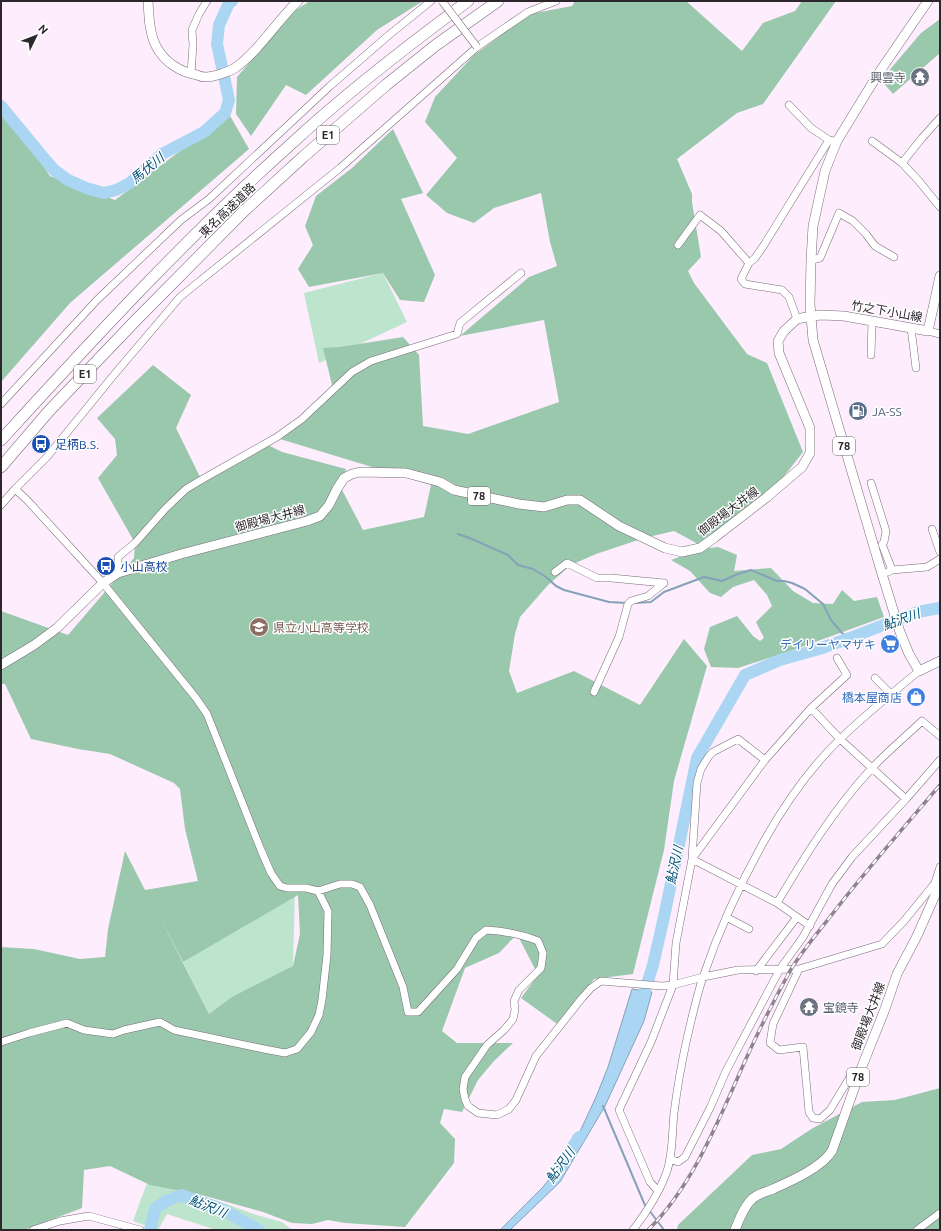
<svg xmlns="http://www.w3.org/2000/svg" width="941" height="1231" viewBox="0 0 941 1231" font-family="Ubuntu,'Noto Sans JP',sans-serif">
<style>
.green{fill:#bde4cc}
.forest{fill:#9ac8ad;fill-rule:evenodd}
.water{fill:#aad6f3;stroke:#84a2b8}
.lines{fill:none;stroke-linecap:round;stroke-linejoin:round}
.stream{stroke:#84a2b8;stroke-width:2}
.river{stroke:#aad6f3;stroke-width:12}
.minor-casing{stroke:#786b79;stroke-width:8}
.major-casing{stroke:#786b79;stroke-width:10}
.highway-casing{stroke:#786b79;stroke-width:12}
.minor{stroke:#fff;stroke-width:7}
.major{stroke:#fff;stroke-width:9}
.highway{stroke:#fff;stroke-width:11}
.rail-casing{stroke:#8e838e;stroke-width:3.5}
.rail{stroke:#fff;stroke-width:2;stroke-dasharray:6;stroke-linecap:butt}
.minor-bridge-casing{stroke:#786b79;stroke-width:8;stroke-linecap:butt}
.minor-bridge{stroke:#fff;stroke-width:7}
.labels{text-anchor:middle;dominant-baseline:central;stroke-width:3;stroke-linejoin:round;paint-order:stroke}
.shield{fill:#fff;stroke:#6c686c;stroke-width:1}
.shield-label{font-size:11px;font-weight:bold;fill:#2d272d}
.worship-label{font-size:12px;fill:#5b616d;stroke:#fff;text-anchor:end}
.street-label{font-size:12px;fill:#2d272d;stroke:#fff}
.service-label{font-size:12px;fill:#4e5e75;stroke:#fff;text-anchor:start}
.transit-label{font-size:12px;fill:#164399;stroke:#fff;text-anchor:start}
.education-label{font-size:12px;fill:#785e54;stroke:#fff;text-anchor:start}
.shop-label{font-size:12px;fill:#366cbe;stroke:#fff;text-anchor:end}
.water-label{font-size:13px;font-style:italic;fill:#005076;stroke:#fff}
</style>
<rect width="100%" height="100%" fill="#fdedfd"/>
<path class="green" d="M383 273 407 322 319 363 304 293Z
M295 888 293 966 209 1014 183 962Z
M147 1183 195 1193 257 1215 282 1222 292 1230H216L167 1214 158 1230 133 1221Z"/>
<path class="forest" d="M310 1H423L377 30 306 95 286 85 251 136 236 114 237 77 294 11Z
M575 1H686L742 51 763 23 795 11 802 1H836L763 104 737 113 677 159 692 194V202L701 257 688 271 694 283 747 354 767 363 803 452 781 480 738 514 698 544 674 531 644 538 596 554 571 565 548 585 520 617 515 634 509 671 517 693 574 671 640 705 684 639 707 666 674 781 664 850 633 974 594 979 560 1026 521 998 538 975 517 934 499 953 465 968 442 1031 457 1043H513L494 1061 478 1080 462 1112 444 1109 440 1123 455 1139 454 1163 405 1227 345 1223 328 1220 312 1224 292 1223 263 1212 198 1194 150 1185 110 1166 84 1170 82 1208 24 1230H1V947L34 949 80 959 105 957 108 929 125 851 145 890 198 881 185 829 180 789 174 783 110 754 78 749 31 739 5 684H1V611L68 635 134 558 135 543 98 478 117 455 115 439 97 418 153 365 191 395 176 428 201 479 227 461 268 445 282 452 346 469 341 488 363 530 424 517 431 485 280 439 333 389 323 348 340 347 403 337 419 355 423 426 468 434 559 402 544 320 460 336 529 277 557 266 550 242 541 193 494 208 474 223 447 213 426 195 457 158 425 122 435 97 474 55 530 14 572 6ZM298 895 300 934 293 966 232 997 209 1014 156 910 183 962Z
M940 19V53L893 94 881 80 921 33Z
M1 105 50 176 115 200 229 114 249 149 70 303 1 382Z
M393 129 423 193 401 199 435 275 424 302 400 300 383 273 309 287 298 269 313 245 305 226 316 196 352 168Z
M718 547 737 555 734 571 771 568 793 591 813 603 833 604 842 590 854 601 877 597 884 617 793 650 738 668 711 667 704 649 710 627 737 616 753 636 760 641 764 638 756 622 772 606 767 595 754 580 733 587 721 597 710 593 690 571 671 560 700 549Z
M940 1088V1230H677L678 1225 752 1155 781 1149 813 1128 862 1102 895 1100Z"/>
<path class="water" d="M632 989 652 992 644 1021 605 1106 560 1182 510 1230H500L543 1187 570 1153 596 1097 608 1067Z"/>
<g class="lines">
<path class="stream" d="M458 534 472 539 508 555 518 565 533 569 546 577 556 586 564 590 609 602 626 603
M634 603 651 602 664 592 704 577 722 581 738 574 751 570 777 581H784L792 583 805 589 823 604 831 620 842 633 850 638
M603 1106 644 1203 646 1207
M649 1210 664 1230"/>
<path class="river" d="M1 106 43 157 54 170 68 180 86 188 104 193 116 190 130 183 162 154 204 132 225 113 229 100 217 44 219 25 229 3 232 1
M640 1006 653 965 664 917 697 758 745 675 780 660 819 649 850 638 917 612 940 608
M559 1169 579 1137
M150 1230 155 1209 164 1202 181 1195 221 1209 259 1230"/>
<g class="minor-casing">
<path id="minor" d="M191 74 193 45 192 30 199 14 207 1
M789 105 811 128 829 140 833 141
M872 141 902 163 918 180 940 207
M902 163 922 138 940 118
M678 245 700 215 721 231 749 263 741 279 745 284 782 290 789 297 797 319
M811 260 820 258 839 213 853 221 866 234 875 246 894 257
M749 263 755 258 764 245 829 140
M911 328 916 368
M928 331 940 334
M871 355 872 321
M1 404 97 300 181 220 209 199 330 86 389 35 431 1
M871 483 886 531 884 542 882 544 892 570
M15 489 27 500 103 583 196 698 207 714 261 850 271 873 280 886 287 888H306L318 891 340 884H352L360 887 370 905 403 987 408 1012H418L457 969 476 938 486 930C504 931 521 934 538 941L543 953 541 968 519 990 514 1001 515 1010 513 1019 504 1030 487 1045 465 1077 463 1089 465 1099 468 1106 478 1113 497 1115 509 1109 516 1100 536 1056 582 998 591 988 601 981 662 986 673 985 703 977 738 970 799 969 882 944 904 921 935 883 940 867
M1 505 15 489 47 457 113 376 180 297 340 168 477 47 528 12 556 1
M932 529 940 552
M555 572 567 563 597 578H611L664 583
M888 572 892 570 927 567 940 559
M118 573V557L135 543 166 508 186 489 201 480 277 437 302 419 352 372 371 361 457 334 460 323 521 273
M875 678 891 694
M594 692 619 637 628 604 631 601 648 596 664 583
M811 708 840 739 906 799
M765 760 738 739 713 752 709 756 701 769 697 783 692 859 777 903 810 926
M777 903C805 856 834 809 871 769 887 752 905 737 922 721L940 736
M726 917 749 929
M799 969 773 1024 770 1043 779 1050 803 1047 809 1112 813 1118 820 1119 830 1110 850 1077 861 1069
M756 971 797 917
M1 1042 29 1033 67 1023 84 1030 113 1034 124 1030 160 1022 174 1030 264 1049 285 1053 297 1049 311 1032 319 1015 322 1000 327 955 328 911 318 891
M670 1159 678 1162 685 1157 711 1106 726 1071 780 969 803 937 832 884 852 857 906 799 940 760
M658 1191 650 1182 619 1110 651 1042 673 985 676 943 692 859 765 760 811 708 847 675 837 658
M33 1230 60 1221 89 1216 140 1230
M633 1230C646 1213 658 1195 666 1174 673 1155 672 1133 674 1113 677 1090 681 1066 686 1043 691 1021 696 998 703 977 719 930 739 886 763 843 784 805 809 769 840 739 865 715 892 693 919 671
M917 1230 940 1213"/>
</g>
<g class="major-casing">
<path id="major" d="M148 1C149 16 149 32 156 46 164 62 180 72 197 75 199 76 203 77 206 77 213 77 228 72 235 68 259 51 277 21 298 1
M928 1 878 74 837 141 825 171 813 226 811 260 810 304 813 340 882 574 900 632 909 654 919 671 940 661
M1 665 34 645 57 628 103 583 118 573 181 554 307 521 320 516 329 505 337 489 344 478 352 474 360 472 406 473 440 482 454 490 519 504 544 507 567 500H580L619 526 665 548 682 552 700 548 714 538 767 497 802 467 810 453V428L779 353 778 341 784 331 797 319 811 316 822 315 844 316 928 331 940 276
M735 1230C739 1220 743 1208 751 1200 756 1194 766 1192 773 1189 791 1181 821 1168 832 1151L861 1069 885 1009 897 974 917 936 940 884"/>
</g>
<g class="highway-casing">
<path id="highway" d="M1 440C94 338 187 237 290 145 346 93 407 46 468 1
M1 467 49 411 137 319 245 210 303 157 386 85 436 45 498 1"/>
</g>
<use href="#minor" class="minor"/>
<use href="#major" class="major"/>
<use href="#highway" class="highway"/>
<g class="rail-casing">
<path id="rail" d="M648 1230C693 1186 720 1117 745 1061 759 1030 774 1000 790 971 803 949 821 929 837 908 870 866 905 826 940 785"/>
</g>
<use href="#rail" class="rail"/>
<g class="minor-bridge-casing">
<path id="minor-bridge" d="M442 1 477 47"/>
</g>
<use href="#minor-bridge" class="minor-bridge"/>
</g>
<defs>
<g id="temple-disc" transform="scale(1)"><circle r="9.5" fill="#6b7280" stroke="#fff"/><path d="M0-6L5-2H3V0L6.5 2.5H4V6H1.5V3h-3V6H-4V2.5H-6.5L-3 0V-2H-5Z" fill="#fff"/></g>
<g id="fuel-disc" transform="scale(1)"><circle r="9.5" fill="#5c6f8a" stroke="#fff"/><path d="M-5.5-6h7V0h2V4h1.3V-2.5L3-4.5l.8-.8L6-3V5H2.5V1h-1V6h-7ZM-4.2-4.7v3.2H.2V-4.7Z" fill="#fff"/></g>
<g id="bus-disc" transform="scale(1)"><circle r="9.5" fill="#1a4fb4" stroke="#fff"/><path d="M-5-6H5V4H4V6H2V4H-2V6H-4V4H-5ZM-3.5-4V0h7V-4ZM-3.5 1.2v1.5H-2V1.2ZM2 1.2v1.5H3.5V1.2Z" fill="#fff"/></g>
<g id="school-disc" transform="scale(1)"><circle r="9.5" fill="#8d6e63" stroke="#fff"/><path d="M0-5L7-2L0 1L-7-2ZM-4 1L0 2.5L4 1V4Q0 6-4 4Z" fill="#fff"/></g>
<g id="supermarket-disc" transform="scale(1)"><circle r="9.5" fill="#3f7fe0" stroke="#fff"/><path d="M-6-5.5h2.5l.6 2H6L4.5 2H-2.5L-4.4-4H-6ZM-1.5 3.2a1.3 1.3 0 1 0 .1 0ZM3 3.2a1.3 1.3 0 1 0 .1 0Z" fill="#fff"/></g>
<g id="shop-disc" transform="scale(1)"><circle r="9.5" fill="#3f7fe0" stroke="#fff"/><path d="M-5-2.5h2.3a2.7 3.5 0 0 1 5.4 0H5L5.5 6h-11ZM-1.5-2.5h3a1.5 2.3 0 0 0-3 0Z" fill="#fff"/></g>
</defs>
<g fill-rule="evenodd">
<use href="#temple-disc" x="920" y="77"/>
<use href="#fuel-disc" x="858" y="411"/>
<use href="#bus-disc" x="41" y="444"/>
<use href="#bus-disc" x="106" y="566"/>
<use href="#school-disc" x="259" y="627"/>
<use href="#supermarket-disc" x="890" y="644"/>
<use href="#shop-disc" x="916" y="697"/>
<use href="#temple-disc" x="809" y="1007"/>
</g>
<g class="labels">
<g class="shield">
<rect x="317" y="126" width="22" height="18" rx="3"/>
<rect x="74" y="365" width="22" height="18" rx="3"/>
<rect x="833" y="437" width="22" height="18" rx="3"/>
<rect x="468" y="487" width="22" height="18" rx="3"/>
<rect x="847" y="1068" width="22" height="18" rx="3"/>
</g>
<g class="shield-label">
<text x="328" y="135">E1</text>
<text x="85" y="374">E1</text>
<text x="844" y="446">78</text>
<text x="479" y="496">78</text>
<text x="858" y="1077">78</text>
</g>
<g class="worship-label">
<text x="906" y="77">興雲寺</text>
<text x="823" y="1007" text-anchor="start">宝鏡寺</text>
</g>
<g class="street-label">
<text transform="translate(227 210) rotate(-44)">東名高速道路</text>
<text transform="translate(887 311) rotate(10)">竹之下小山線</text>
<text transform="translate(728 511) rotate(-37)">御殿場大井線</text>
<text transform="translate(270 518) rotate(-15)">御殿場大井線</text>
<text transform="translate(868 1016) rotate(-69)">御殿場大井線</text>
</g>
<g class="service-label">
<text x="872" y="411">JA-SS</text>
</g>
<g class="transit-label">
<text x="55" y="444">足柄B.S.</text>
<text x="120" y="566">小山高校</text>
</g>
<g class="education-label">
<text x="273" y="627">県立小山高等学校</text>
</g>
<g class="shop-label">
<text x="876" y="644">デイリーヤマザキ</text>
<text x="902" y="697">橋本屋商店</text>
</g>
<g class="water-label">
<text transform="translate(147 168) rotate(-40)">馬伏川</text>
<text transform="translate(901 619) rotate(-20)">鮎沢川</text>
<text transform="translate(674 865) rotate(-78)">鮎沢川</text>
<text transform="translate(560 1165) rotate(-54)">鮎沢川</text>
<text transform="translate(208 1206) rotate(22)">鮎沢川</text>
</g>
</g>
<rect width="941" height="1231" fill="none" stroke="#2d272d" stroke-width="4"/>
<g transform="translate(36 36) rotate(47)" stroke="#ffffff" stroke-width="3" paint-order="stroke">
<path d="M0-3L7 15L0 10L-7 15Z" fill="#2d272d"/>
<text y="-6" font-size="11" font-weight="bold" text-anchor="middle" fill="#2d272d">N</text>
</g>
</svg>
